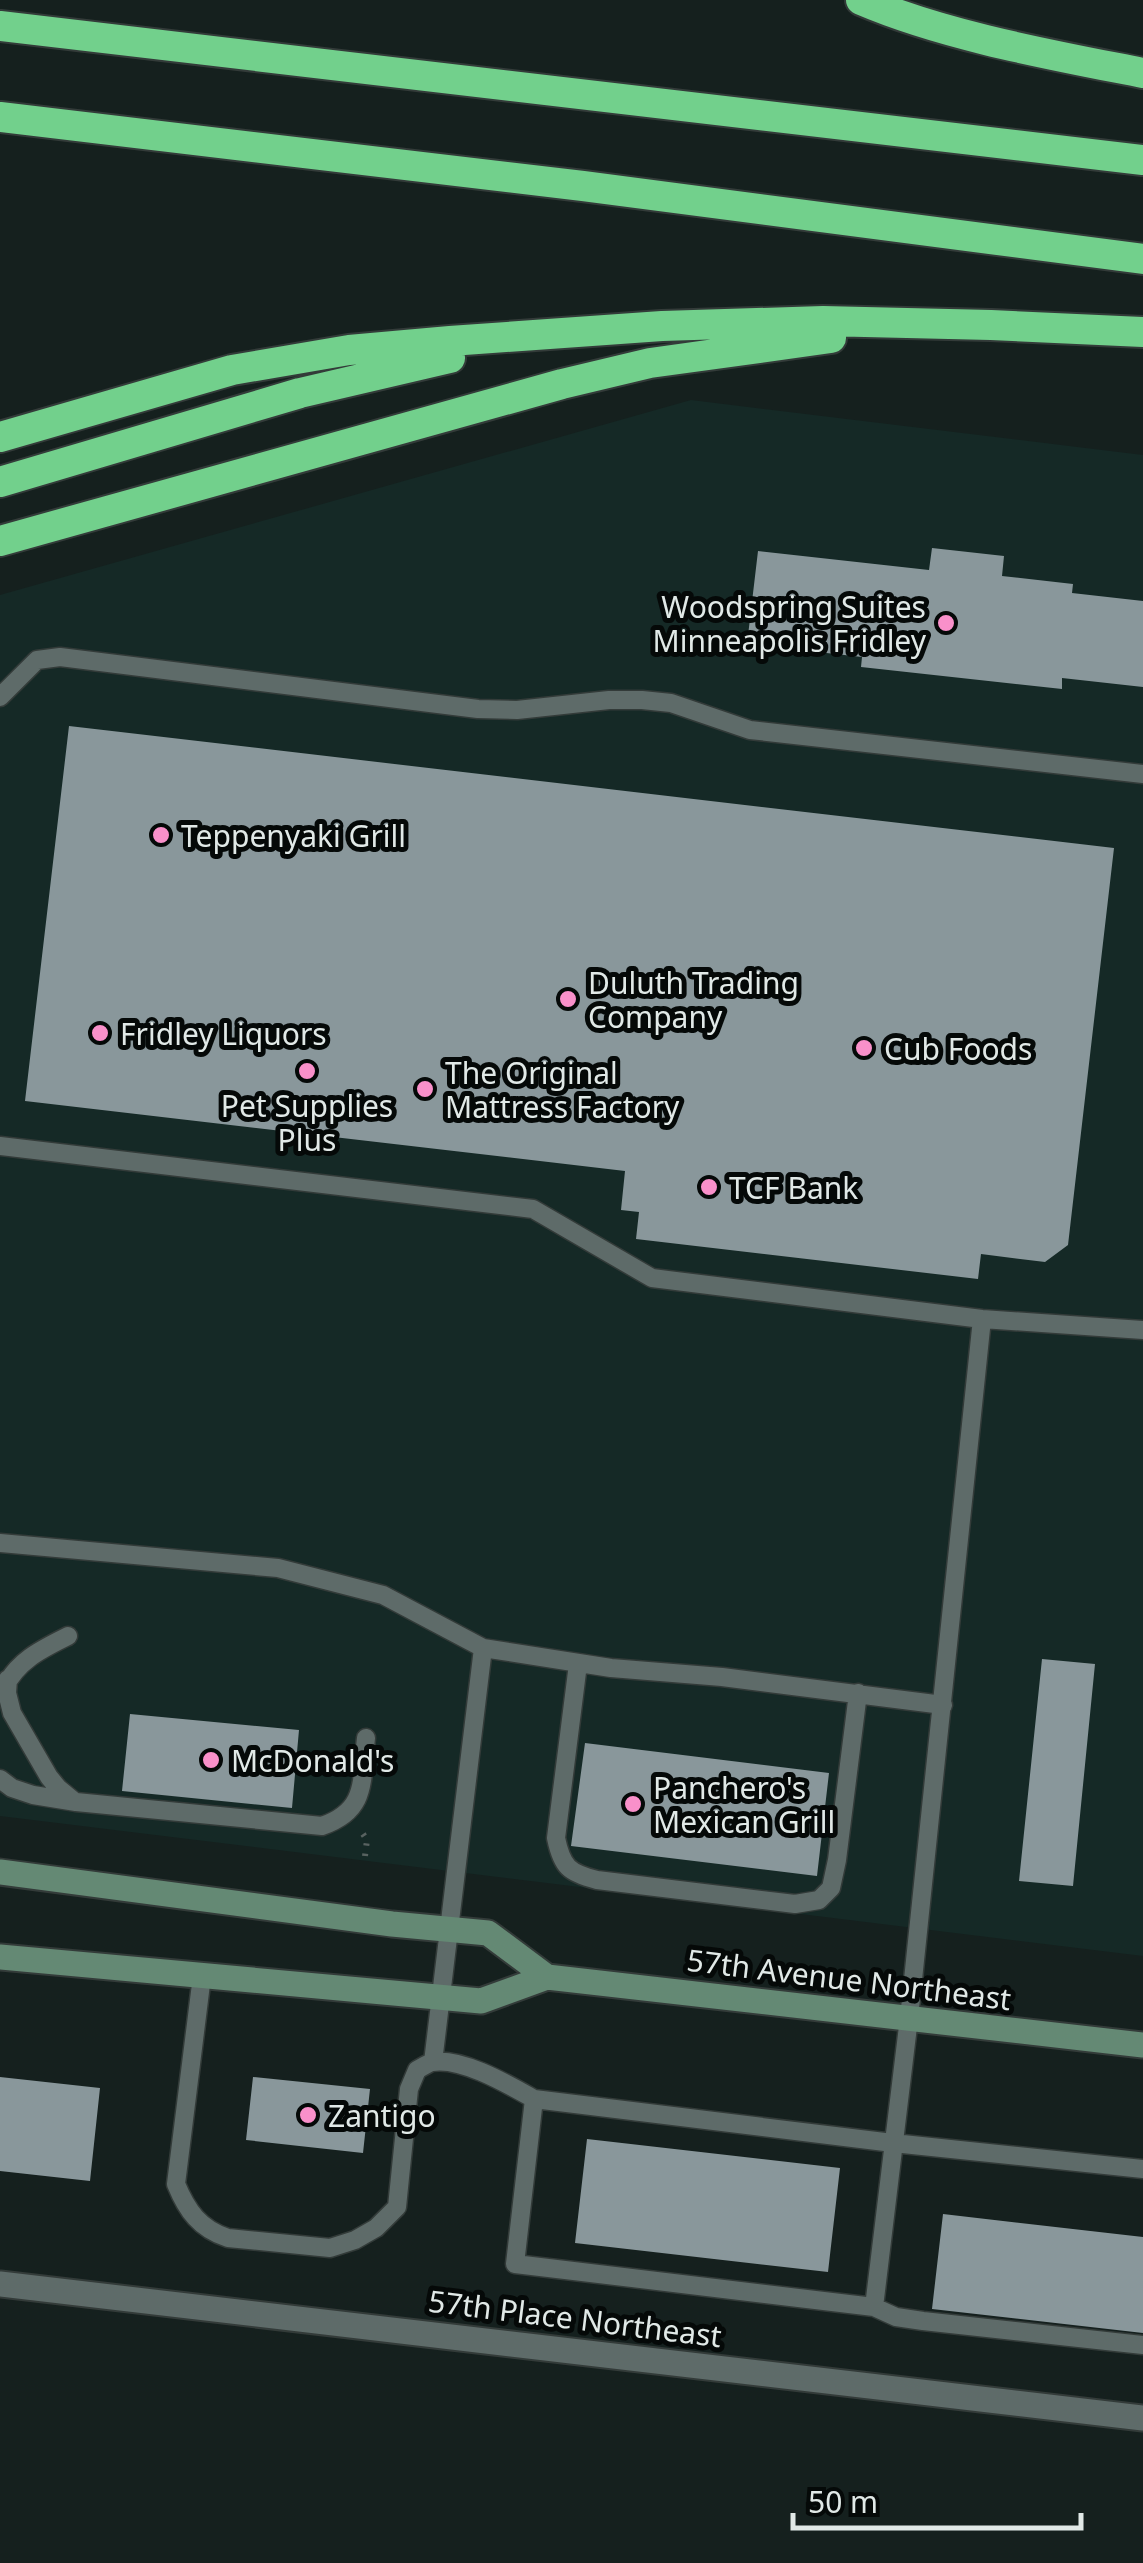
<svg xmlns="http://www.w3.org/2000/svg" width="1143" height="2563" viewBox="0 0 1143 2563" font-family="'Noto Sans',sans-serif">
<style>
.built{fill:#152926}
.building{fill:#89979b}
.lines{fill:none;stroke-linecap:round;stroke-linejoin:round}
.lane-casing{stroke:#333b39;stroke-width:21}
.street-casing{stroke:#333b39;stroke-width:29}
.secondary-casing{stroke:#333b39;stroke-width:29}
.highway-casing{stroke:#333b39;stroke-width:34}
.path{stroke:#586260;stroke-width:6;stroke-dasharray:2.5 8;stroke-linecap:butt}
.lane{stroke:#5e6b69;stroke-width:18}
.street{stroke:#5e6b69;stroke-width:25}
.secondary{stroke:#648974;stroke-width:25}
.highway{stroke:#72d08c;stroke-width:30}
.poi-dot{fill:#f990ca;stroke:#050908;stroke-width:4}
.labels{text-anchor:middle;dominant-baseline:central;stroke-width:10;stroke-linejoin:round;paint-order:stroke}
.poi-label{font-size:30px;fill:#e1e9e7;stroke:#050908;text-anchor:start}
.street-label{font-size:30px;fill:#e1e9e7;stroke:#050908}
</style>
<rect width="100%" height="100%" fill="#15201e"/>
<path class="built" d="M691 400 1143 455V1956L0 1816V595Z"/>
<path class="building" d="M932 548 1004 556 1002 576 1073 584 1072 593 1143 601V687L1062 678V689L861 667 862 657 747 644 758 551 929 570Z
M69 726 1114 848 1068 1245 1045 1262 981 1254 978 1279 636 1239 639 1212 621 1210 625 1171 25 1101Z
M1042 1659 1095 1664 1073 1886 1019 1881Z
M130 1714 299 1730 292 1808 122 1791Z
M585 1743 829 1773 817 1876 571 1846Z
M0 2077 100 2088 90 2181 0 2171Z
M253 2077 370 2089 363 2153 246 2140Z
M587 2139 840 2168 828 2272 575 2243Z
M943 2214 1143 2237V2333L932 2309Z"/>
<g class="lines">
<g class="lane-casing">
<path id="lane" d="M0 697 37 660 60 657 478 709 517 710 609 700H642L671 703 750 730 1143 774
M0 1146 533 1209 652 1278 982 1319 1143 1330
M0 1543 278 1568 383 1595 483 1648 611 1668 722 1677 943 1705
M578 1664 556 1838C562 1867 569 1873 597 1880L795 1904 819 1900 831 1888 837 1860 858 1693
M8 1679 7 1693 12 1713 49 1777 58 1788 75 1802
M4 1688C18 1660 42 1649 68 1636
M0 1779 12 1788 33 1795 76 1802 322 1826C368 1810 361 1781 366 1738
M202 1976 176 2184C187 2211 200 2229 228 2238L330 2248 355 2240 376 2228 397 2207 409 2089 417 2070C422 2067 427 2064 432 2062 462 2057 509 2085 534 2099
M433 2062 483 1648
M1143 2169 893 2143 534 2099 515 2264 874 2307 896 2317 923 2321 1143 2345
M874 2307 909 2018 982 1319"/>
</g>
<g class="street-casing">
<path id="street" d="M0 2284 1143 2418"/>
</g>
<g class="secondary-casing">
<path id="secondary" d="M0 1872 392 1924 488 1933 547 1977
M0 1957 481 2001 547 1977 1143 2045"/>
</g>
<g class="highway-casing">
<path id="highway" d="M861 0C945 36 1052 55 1143 73
M0 26 1143 160
M0 117 583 186 1143 259
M0 437 232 370 349 350 450 341 662 326 823 321 991 325 1143 332
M0 482 300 393 450 358
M0 541 562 384 650 363 831 338"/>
</g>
<path class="path" d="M363 1834 367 1840 365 1856"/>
<use href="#lane" class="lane"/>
<use href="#street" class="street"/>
<use href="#secondary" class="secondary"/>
<use href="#highway" class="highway"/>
</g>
<g class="poi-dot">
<circle cx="946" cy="623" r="10"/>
<circle cx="161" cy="835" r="10"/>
<circle cx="568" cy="999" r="10"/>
<circle cx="100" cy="1033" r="10"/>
<circle cx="864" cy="1048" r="10"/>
<circle cx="307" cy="1071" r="10"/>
<circle cx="425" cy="1089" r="10"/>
<circle cx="709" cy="1187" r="10"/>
<circle cx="211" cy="1760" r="10"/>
<circle cx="633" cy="1804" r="10"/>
<circle cx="308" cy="2115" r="10"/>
</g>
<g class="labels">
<g class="poi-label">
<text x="926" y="606" text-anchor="end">Woodspring Suites<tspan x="926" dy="34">Minneapolis Fridley</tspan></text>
<text x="181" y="835">Teppenyaki Grill</text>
<text x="588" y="982">Duluth Trading<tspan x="588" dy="34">Company</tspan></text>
<text x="120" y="1033">Fridley Liquors</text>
<text x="884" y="1048">Cub Foods</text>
<text x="445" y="1072">The Original<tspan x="445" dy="34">Mattress Factory</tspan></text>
<text x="307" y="1105" text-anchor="middle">Pet Supplies<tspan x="307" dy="34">Plus</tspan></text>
<text x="729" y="1187">TCF Bank</text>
<text x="231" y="1760">McDonald's</text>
<text x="653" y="1787">Panchero's<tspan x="653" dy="34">Mexican Grill</tspan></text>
<text x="328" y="2115">Zantigo</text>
</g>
<g class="street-label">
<text transform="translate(849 1979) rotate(7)">57th Avenue Northeast</text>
<text transform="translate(575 2318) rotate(7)">57th Place Northeast</text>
</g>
</g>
<path d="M793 2513v15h288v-15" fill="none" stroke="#e1e9e7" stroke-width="5"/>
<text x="808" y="2513" font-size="30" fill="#e1e9e7" stroke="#050908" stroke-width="8" paint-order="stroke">50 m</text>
</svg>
